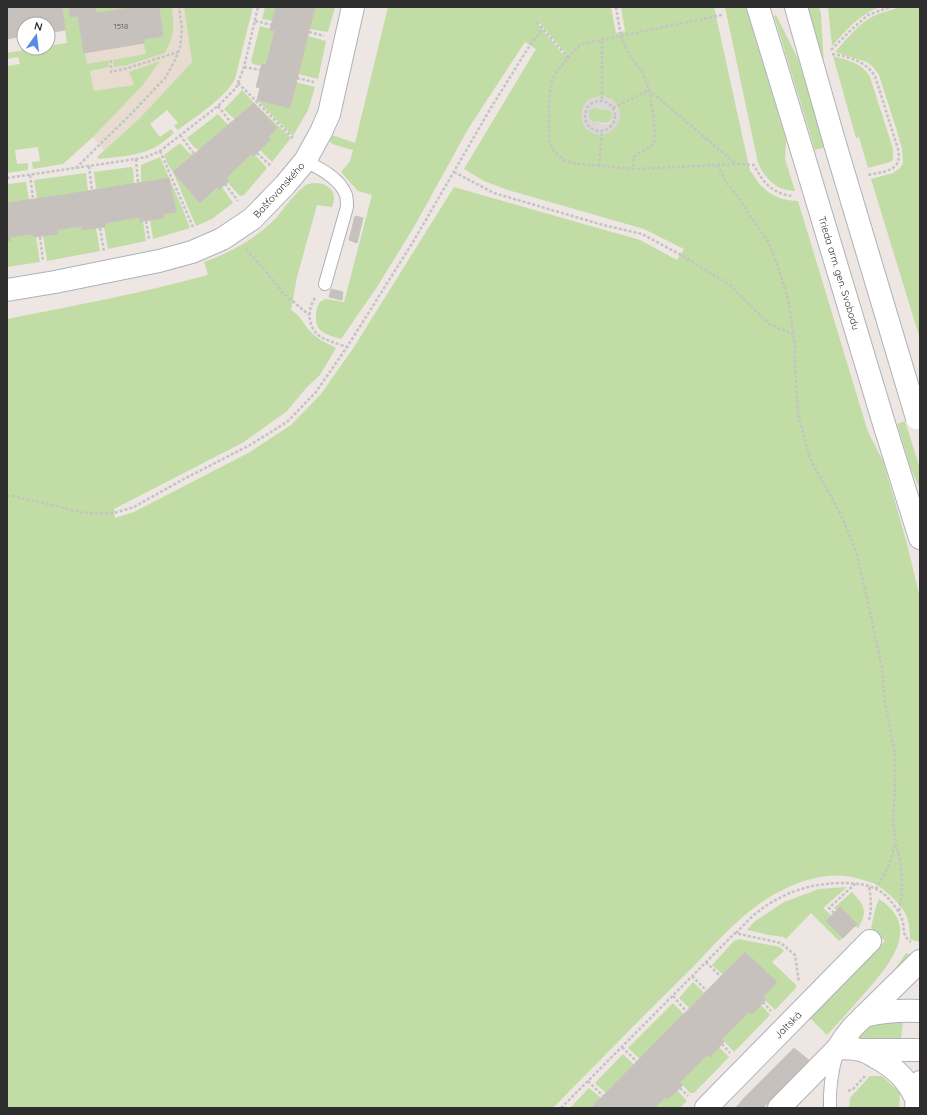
<svg xmlns="http://www.w3.org/2000/svg" width="927" height="1115" viewBox="0 0 927 1115" font-family="Quicksand,sans-serif">
<rect width="100%" height="100%" fill="#ede6e2"/>
<polygon fill="#e8dcd1" points="69,7 184,7 192,62 140,118 104,151 93,137 86,114"/>
<g fill="#c2dca6" fill-rule="evenodd">
<polygon points="62,7 69,7 70,17 78,16 87,64 109,60 109,67 90,71 94,91 134,85 129,72 160,61 142,86 93,137 63,164 33,169 32,162 40,161 38,147 15,150 17,164 28,163 28,170 7,173 7,66 20,64 18,57 7,59 7,53 35,48 48,48 48,46 67,43"/>
<polygon points="95,7 135,7 96,13"/>
<path d="M159,7H172C174,27 175,34 165,53L127,65L114,67L113,60L146,54L143,39L163,36Z"/>
<path d="M184,7H253L235,79C225,98 195,117 178,130L174,126L178,123L167,110L150,124L160,137L171,129L174,133C168,138 161,144 154,148C137,156 117,157 99,159L97,157L140,118L192,62Z"/>
<polygon points="265,7 276,7 273,21 262,19"/>
<polygon points="315,7 335,7 328,32 309,29"/>
<path d="M388,7H611L616,33L625,31L621,7H714L750,171C754,174 755,178 758,182C768,195 782,201 798,201L868,432L883,461L906,540L920,598V942L910,939C910,930 909,920 905,913C899,902 887,892 877,885C872,882 865,881 860,879C827,869 793,882 765,900C737,918 715,944 692,968C645,1014 599,1061 553,1108H7V319C74,306 141,293 208,275L204,262C231,253 258,237 277,217C283,209 299,189 306,185C316,180 334,184 334,198C334,201 333,204 332,207L317,205L297,277L291,310C301,316 302,322 310,331C317,339 326,343 336,348L320,375L307,387L287,411L244,442L114,509L115,518L134,512L250,452L291,425L321,394L354,347L454,187L640,240L677,260L684,249L644,229L508,190L484,181L464,169L536,49L525,42L468,129L414,227L377,287L341,339C334,337 326,335 320,330C314,324 315,309 320,302C321,301 324,300 325,299L344,302L372,195L358,191L341,172L350,161L353,150L332,144L330,141L332,136H335L355,143ZM538,21L566,54L564,56L537,23ZM601,96C609,97 615,102 619,109L605,134C591,135 581,128 582,114C582,109 584,104 588,100C592,98 597,97 601,96Z"/>
<path d="M725,7H746L786,139L785,159L795,191C777,191 765,179 758,163Z"/>
<polygon points="807,7 819,7 821,14 824,67"/>
<path d="M828,7H880C858,15 847,30 832,46Z"/>
<path d="M900,7H920V339L871,179L893,173L900,168L903,163L902,149L897,131L879,75L873,67L867,62L835,52C845,41 855,28 867,20C877,13 889,11 900,7Z"/>
<polygon points="776,15 798,59 825,147 815,150 774,16"/>
<polygon points="260,26 271,29 275,31 266,65 262,64 262,66 253,64 251,61"/>
<polygon points="308,36 326,41 318,79 298,74"/>
<path d="M833,56C849,61 861,62 870,77L893,149V160L890,162L868,168L859,137L856,138Z"/>
<polygon points="296,82 315,87 308,110 293,136 257,100 290,108"/>
<polygon points="242,90 254,103 291,138 272,162 260,150 270,139 268,137 235,119 231,116 224,109 235,98"/>
<path d="M595,107C597,108 599,109 601,109C605,110 607,108 610,111C618,117 608,127 598,121L595,122H592C589,118 588,115 589,110Z"/>
<polygon points="218,114 225,122 229,125 199,150 194,147 187,138"/>
<polygon points="180,143 189,153 193,155 173,172 200,203 217,187 219,190 222,187 233,203 212,219 196,226 173,172 168,165 164,155"/>
<polygon points="251,154 254,156 255,155 267,168 244,195 240,196 227,182 229,180 226,178"/>
<polygon points="160,157 183,210 190,228 153,239 150,220 163,218 163,214 176,212 169,178 141,182 141,165"/>
<polygon points="131,167 133,168 134,184 96,189 94,172"/>
<polygon points="86,173 88,191 37,199 34,180"/>
<polygon points="26,182 29,200 7,203 7,184"/>
<polygon points="140,217 140,221 143,221 146,241 108,249 104,227 105,227 105,223"/>
<polygon points="82,226 83,230 96,228 100,251 47,261 43,236 57,234 57,230"/>
<polygon points="33,234 34,237 36,237 40,262 7,267 7,242 10,237"/>
<polygon points="905,421 920,469 920,489 911,469 897,424"/>
<polygon points="845,887 846,888 823,908 832,916 826,921 843,938 839,941 811,913 786,939 783,937 769,935 747,930 754,922 784,902 819,889"/>
<path d="M852,892C865,906 868,911 858,928L854,926L834,908Z"/>
<path d="M879,899C924,928 887,968 862,996C851,1009 839,1022 827,1035L810,1018L885,941L871,928L875,910Z"/>
<polygon points="739,939 780,947 784,951 772,962 797,986 795,989 775,1010 765,1000 763,997 777,982 745,952 723,975 712,965 734,941"/>
<polygon points="906,953 913,956 880,986 893,972"/>
<polygon points="693,982 704,993 689,1008 679,998"/>
<polygon points="673,1003 684,1014 640,1059 628,1048"/>
<polygon points="761,1005 770,1015 734,1052 722,1039 749,1012 752,1014"/>
<polygon points="903,1021 901,1040 853,1041 867,1024"/>
<polygon points="719,1047 729,1057 694,1093 690,1093 680,1082 708,1054 711,1056"/>
<polygon points="623,1054 634,1065 606,1093 595,1083"/>
<polygon points="870,1076 882,1076 900,1093 899,1108 849,1108 850,1098"/>
<polygon points="589,1088 601,1098 591,1108 570,1108"/>
<polygon points="677,1090 687,1101 680,1108 654,1108 666,1097 669,1099"/>
</g>
<path fill="#dad7d4" fill-rule="evenodd" d="M601,96L612,99L616,103L619,109L620,116L619,122L615,128L610,132L605,134L599,135L593,133L588,130L584,126L582,120L581,115L582,109L585,104L589,99ZM595,107L602,110L605,109L609,110L611,111L613,117L612,120L609,123L604,124L601,123L599,121L595,122L592,121L589,117V110Z"/>
<g fill="#c6c1bd" stroke="#c9c2bc">
<polygon points="7,7 62,7 65,30 48,33 48,24 24,24 24,36 7,39"/>
<polygon points="69,7 78,7 79,9 95,7 96,13 70,17"/>
<polygon points="135,7 159,7 163,36 143,39 144,43 84,53 78,16"/>
<polygon points="276,7 315,7 290,108 257,100 260,88 256,87 262,64 266,65 275,31 270,30"/>
<polygon points="254,103 277,128 268,137 271,139 254,156 251,154 226,178 229,181 222,187 219,190 217,187 200,203 173,172"/>
<polygon points="169,178 176,212 163,214 164,218 143,221 140,222 140,217 105,223 105,227 104,227 82,230 82,226 68,228 62,195"/>
<polygon points="62,195 68,228 57,230 58,234 34,237 33,234 10,237 11,241 7,242 7,203"/>
<polygon points="355,216 363,218 357,243 349,240"/>
<polygon points="331,289 343,292 342,300 329,297"/>
<polygon points="840,907 857,924 843,938 826,921"/>
<polygon points="745,952 777,982 763,997 766,1000 752,1014 749,1012 722,1039 724,1042 710,1057 708,1054 694,1068 662,1036"/>
<polygon points="662,1036 694,1068 680,1082 683,1085 680,1088 668,1099 666,1097 654,1108 591,1108"/>
<polygon points="794,1048 810,1061 802,1069 787,1055"/>
<polygon points="787,1055 802,1069 795,1076 780,1062"/>
<polygon points="780,1062 795,1076 788,1083 773,1069"/>
<polygon points="773,1069 788,1083 781,1090 766,1076"/>
<polygon points="766,1076 781,1090 774,1097 759,1083"/>
<polygon points="759,1083 774,1097 767,1104 752,1090"/>
<polygon points="752,1090 767,1104 763,1108 758,1108 745,1097"/>
<polygon points="745,1097 758,1108 743,1108 739,1104"/>
<polygon points="739,1104 743,1108 735,1108"/>
</g>
<g fill="none" stroke-linecap="round" stroke-linejoin="round">
<defs>
<g id="lane">
<path d="M305,161C319,168 340,178 346,195C347,199 347,203 347,207L325,284"/>
<path d="M830,1108C829,1089 832,1071 837,1053"/>
</g>
<g id="street">
<polyline points="7,290 55,282 159,261 192,252 222,239 252,219 285,185 305,161 321,132 329,114 353,7"/>
<path d="M864,1016C883,1011 901,1010 920,1011"/>
<path d="M838,1048C845,1048 853,1048 860,1050C866,1051 872,1055 877,1058C896,1068 909,1081 917,1101"/>
<polyline points="864,1050 920,1050"/>
<polyline points="706,1108 870,941"/>
<polyline points="779,1108 838,1048 845,1037 853,1027 920,961"/>
</g>
<g id="secondary">
<polyline points="758,7 803,154"/>
<polyline points="796,7 835,144"/>
<polyline points="885,427 920,538"/>
<polyline points="916,1108 920,1082"/>
</g>
</defs>
<use href="#lane" stroke="#aeb2b8" stroke-width="14"/>
<use href="#street" stroke="#aeb2b8" stroke-width="24"/>
<use href="#secondary" stroke="#aeb2b8" stroke-width="24"/>
<g stroke="#c4c4c4" stroke-width="2.5" stroke-dasharray="3 2" stroke-linecap="butt">
<polyline points="616,7 621,37 629,54 643,73 649,90 736,164"/>
<path d="M722,15L586,43L580,45L568,58L555,74L552,81L551,86L549,98V141L553,149L559,156L565,161L579,164L635,169L737,164L754,165C763,183 773,194 793,196"/>
<polyline points="255,21 272,25"/>
<polyline points="537,22 568,58"/>
<polyline points="309,32 324,36"/>
<polyline points="602,41 602,101"/>
<polyline points="831,50 852,29 868,15 890,7"/>
<path d="M832,54C850,57 865,61 875,76L898,149C903,172 884,171 868,175"/>
<polyline points="111,60 111,72 128,68 178,52"/>
<polyline points="244,67 261,70"/>
<polyline points="297,78 314,82"/>
<polyline points="238,83 293,138"/>
<circle cx="600" cy="116" r="15"/>
<polyline points="218,106 231,123"/>
<path d="M613,108L649,90C651,100 658,136 653,144C647,153 627,151 635,169"/>
<polyline points="180,135 194,154"/>
<polyline points="160,151 193,227"/>
<polyline points="257,153 271,166"/>
<polyline points="136,159 138,183"/>
<polyline points="717,165 726,182 739,198 748,213 769,243 778,267 788,298 795,345 795,367 798,414 808,452 812,462 843,519 856,552 866,593 882,669 885,703 895,754 895,786 893,822 896,844 900,860 902,880 901,899 899,912"/>
<polyline points="89,166 92,190"/>
<polyline points="599,166 602,131"/>
<polyline points="76,168 132,113 166,77 175,60 180,48 182,29 179,7"/>
<polyline points="454,172 494,193 603,225 642,234 681,255 730,285 769,324 793,334"/>
<polyline points="30,175 33,199"/>
<polyline points="7,178 136,159 146,157 160,151 218,106 236,88 244,67 258,7"/>
<polyline points="225,184 238,201"/>
<polyline points="146,221 149,240"/>
<polyline points="100,228 104,251"/>
<polyline points="40,237 43,261"/>
<polyline points="246,249 268,274 283,293 309,315"/>
<path d="M315,298C308,308 307,324 317,334C323,340 339,344 347,347"/>
<polyline points="7,495 30,500 84,513 114,513 134,507 182,480 250,445 287,422 316,392 347,347 413,242 492,106 530,45 543,29"/>
<polyline points="876,889 888,867 895,845"/>
<polyline points="834,913 829,908 856,883"/>
<path d="M869,920C872,909 871,898 869,886"/>
<path d="M736,933C742,927 748,920 755,914C781,893 810,883 843,883C858,883 874,885 885,895C893,903 901,913 903,923C904,927 903,932 905,935C906,938 909,940 911,942"/>
<polyline points="706,962 721,977"/>
<polyline points="692,976 707,991"/>
<polyline points="673,996 686,1011"/>
<polyline points="763,1002 771,1011"/>
<polyline points="722,1044 730,1053"/>
<polyline points="622,1047 637,1062"/>
<polyline points="588,1081 603,1096"/>
<polyline points="680,1088 688,1096"/>
<polyline points="848,1091 853,1089 865,1076"/>
<polyline points="561,1108 735,933 781,943 795,955 799,982"/>
</g>
<use href="#lane" stroke="#fff" stroke-width="12"/>
<use href="#street" stroke="#fff" stroke-width="22"/>
<use href="#secondary" stroke="#fff" stroke-width="22"/>
<defs>
<g id="secondary-bridge">
<polyline points="835,144 917,418"/>
<polyline points="803,154 885,427"/>
</g>
</defs>
<use href="#secondary-bridge" stroke="#aeb2b8" stroke-width="24" stroke-linecap="butt"/>
<use href="#secondary-bridge" stroke="#fff" stroke-width="22"/>
</g>
<g text-anchor="middle" dominant-baseline="central" stroke-width="3" stroke-linejoin="round" paint-order="stroke">
<g font-size="8" fill="#545352">
<text x="121" y="26">1518</text>
</g>
<g font-size="10" fill="#2e2e2e" stroke="#fff">
<text transform="translate(279 190) rotate(-48)">Bašťovanského</text>
<text transform="translate(839 273) rotate(73)">Trieda arm. gen. Svobodu</text>
<text transform="translate(788 1025) rotate(-45)">Jaltská</text>
</g>
</g>
<rect width="927" height="1115" fill="none" stroke="#2e2e2e" stroke-width="16"/>
<g transform="translate(36 36) rotate(14)"><circle r="19" fill="#ffffff" stroke="#ababab"/>
<path d="M0-3L7 15L0 10L-7 15Z" fill="#588ce4"/>
<text y="-6" font-size="11" font-weight="bold" text-anchor="middle" fill="#2e2e2e">N</text>
</g>
</svg>
